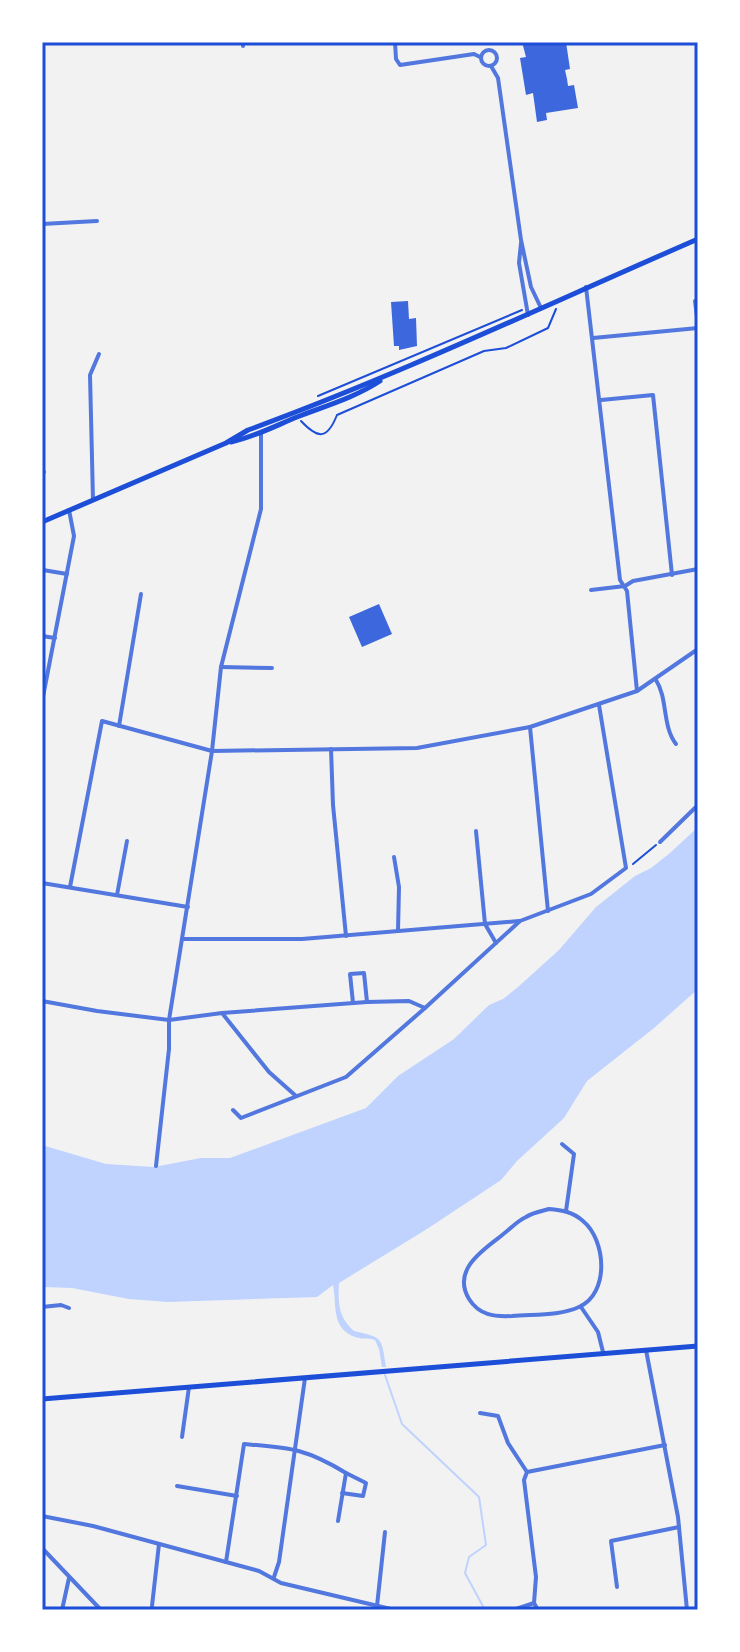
<svg xmlns="http://www.w3.org/2000/svg" width="740" height="1652" viewBox="0 0 740 1652" font-family="'Archivo Narrow',sans-serif">
<rect width="100%" height="100%" fill="#f2f2f2"/>
<path fill="#bfd3fe" d="M698,827V989L654,1028L587,1081L564,1118L517,1161L501,1180L427,1229L339,1283C338,1303 338,1317 354,1331C383,1338 381,1336 386,1367H382L379,1349L375,1340C367,1337 363,1340 355,1337C331,1328 337,1306 333,1285L317,1297L168,1302L129,1299L72,1288L42,1287V1145L106,1164L154,1167L201,1158H230L366,1108L398,1076L454,1039L489,1005L503,999L518,987L559,950L596,907L635,876L651,868L670,853Z"/>
<g fill="none" stroke-linecap="round" stroke-linejoin="round">
<polyline stroke="#bfd3fe" stroke-width="2" points="385,1375 402,1424 479,1497 486,1545 469,1557 465,1573 485,1610"/>
</g>
<g fill="#3d67dc">
<polygon points="522,42 566,42 570,69 565,70 567,79 568,86 574,85 578,108 546,113 547,120 537,122 533,93 526,95 520,58 526,57"/>
<polygon points="408,301 409,319 416,318 417,346 399,350 399,346 394,346 391,302"/>
<polygon points="379,604 392,634 362,647 349,617"/>
</g>
<g fill="none" stroke-linecap="round" stroke-linejoin="round">
<g stroke="#1d4ed8" stroke-width="2">
<polyline points="318,396 522,310"/>
<path d="M301,421C318,439 327,440 337,415L484,351L506,348L548,328L556,309"/>
<polyline points="633,864 656,845"/>
</g>
<g stroke="#5277de" stroke-width="4">
<polyline points="243,42 243,46"/>
<polyline points="395,42 396,59 400,65 474,54 480,57"/>
<circle cx="489" cy="58" r="8"/>
<polyline points="491,66 498,78 521,240 531,287 541,308"/>
<polyline points="42,224 97,221"/>
<polyline points="521,243 519,263 528,315"/>
<polyline points="586,287 620,580 627,591 637,691"/>
<polyline points="695,301 698,325"/>
<polyline points="593,338 698,328"/>
<polyline points="601,400 653,395 672,575"/>
<polyline points="42,473 44,472"/>
<polyline points="93,500 90,375 99,354"/>
<polyline points="42,574 43,570 67,574"/>
<polyline points="591,590 625,586 633,581 698,569"/>
<polyline points="42,636 55,638"/>
<polyline points="221,667 272,668"/>
<path d="M656,680C668,699 662,726 676,744"/>
<polyline points="42,702 74,536 69,510"/>
<polyline points="119,726 141,594"/>
<polyline points="331,749 333,805 346,936"/>
<polyline points="476,831 485,924 496,943"/>
<polyline points="660,842 698,805"/>
<polyline points="394,857 399,887 398,931"/>
<polyline points="42,883 188,907"/>
<polyline points="70,887 102,721 212,751 417,748 530,727"/>
<polyline points="117,895 127,841"/>
<polyline points="548,911 530,727 637,691 698,649"/>
<polyline points="182,939 302,939 519,921"/>
<polyline points="42,1001 97,1011 169,1020 222,1013 367,1002 409,1001 425,1008"/>
<polyline points="353,1003 350,974 364,973 367,1002"/>
<polyline points="222,1013 269,1072 296,1096"/>
<polyline points="233,1110 241,1118 346,1077 425,1008 520,921 591,894 626,868 599,705"/>
<polyline points="562,1144 574,1154 566,1211"/>
<polyline points="156,1166 169,1049 169,1020 212,751 221,667 261,509 261,433"/>
<path d="M549,1209C562,1210 573,1212 583,1221C606,1240 610,1293 579,1307C560,1316 533,1314 512,1316C494,1317 479,1315 469,1299C452,1271 481,1251 501,1236C509,1230 517,1221 526,1217C532,1213 542,1211 549,1209Z"/>
<polyline points="42,1307 61,1305 69,1308"/>
<polyline points="581,1307 598,1332 603,1352"/>
<polyline points="646,1350 678,1517 687,1610"/>
<polyline points="480,1413 498,1416 508,1443 527,1472"/>
<polyline points="182,1437 189,1387"/>
<polyline points="177,1486 237,1496"/>
<polyline points="342,1493 363,1496 366,1483 346,1473"/>
<polyline points="42,1516 93,1526 259,1571 281,1583 395,1610"/>
<polyline points="42,1548 101,1610"/>
<path d="M226,1562L244,1444C290,1448 305,1448 346,1473L338,1521"/>
<polyline points="274,1577 279,1562 305,1378"/>
<polyline points="617,1587 611,1541 679,1527"/>
<polyline points="152,1606 159,1544"/>
<polyline points="377,1606 385,1532"/>
<polyline points="62,1610 69,1578"/>
<polyline points="513,1610 534,1603"/>
<polyline points="538,1610 534,1603 536,1577 524,1480 527,1472 665,1445"/>
</g>
<g stroke="#1d4ed8" stroke-width="5">
<path d="M231,442C254,437 275,426 297,417C325,406 354,398 380,381"/>
<path d="M42,522L226,443L248,430C401,374 548,304 698,239"/>
<polyline points="42,1399 698,1346"/>
</g>
</g>
<rect width="740" height="1652" fill="none" stroke="#ffffff" stroke-width="88"/>
<rect x="44" y="44" width="652" height="1564" fill="none" stroke="#1d4ed8" stroke-width="3"/>
</svg>
